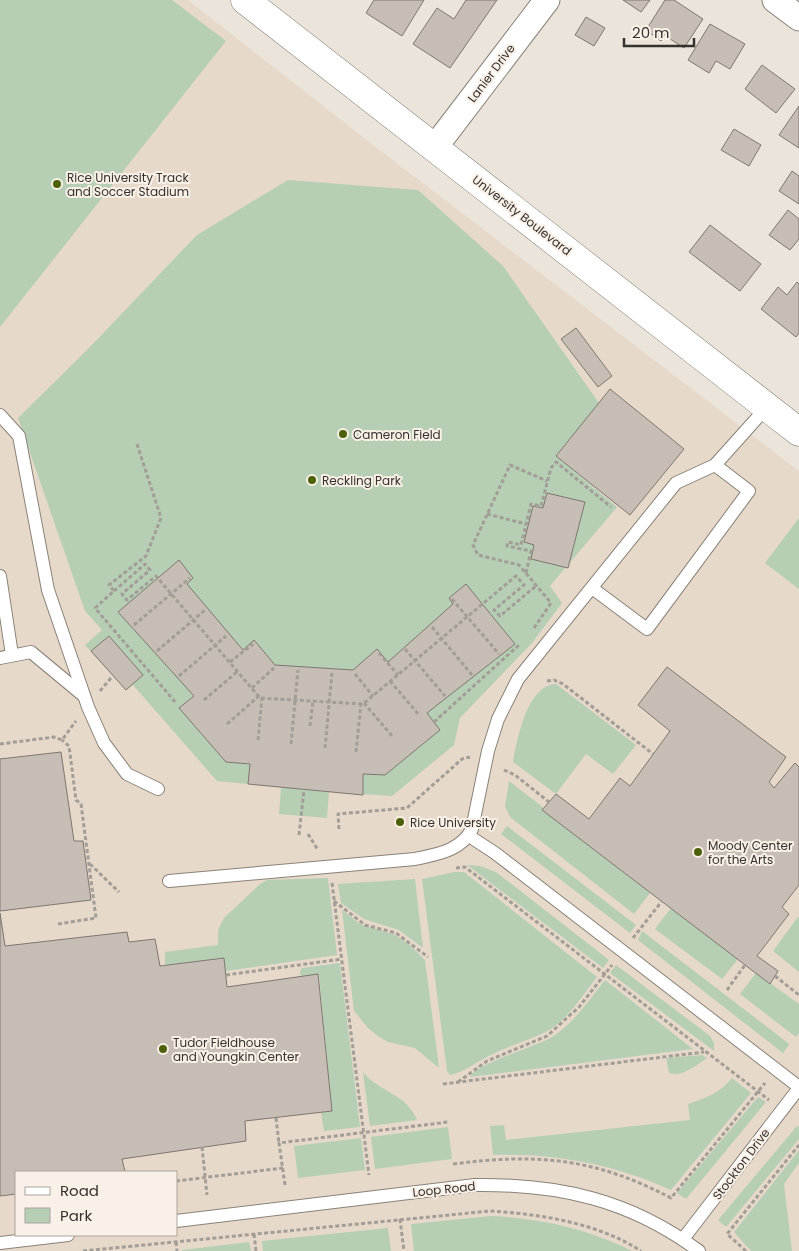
<svg xmlns="http://www.w3.org/2000/svg" width="799" height="1251" viewBox="0 0 799 1251" font-family="Poppins,sans-serif">
<rect width="100%" height="100%" fill="#ebe4da"/>
<path fill="#e6d9c9" fill-rule="evenodd" d="M0,0H188L373,145L799,471V1251H0ZM16,1172H176V1235H16Z"/>
<g fill="#b6cfb4">
<polygon points="0,0 172,0 226,41 0,327"/>
<polygon points="288,180 418,190 503,266 599,403 556,456 617,507 550,586 562,603 532,643 460,718 454,745 392,796 329,792 327,818 279,814 281,787 217,781 133,685 126,690 85,645 102,630 85,611 18,418 89,348 197,235"/>
<polygon points="799,518 799,589 765,563"/>
<path d="M556,684L636,745L613,774L586,754L556,794L513,762C517,740 527,685 556,684Z"/>
<polygon points="509,781 544,808 543,810 650,893 634,914 510,817 505,806"/>
<polygon points="507,826 636,925 630,933 501,834"/>
<polygon points="467,865 480,866 496,872 609,960 603,968"/>
<path d="M454,872H464L597,977C582,996 567,1021 544,1033C527,1041 508,1046 491,1055C477,1061 465,1072 450,1075L447,1071L422,879Z"/>
<polygon points="328,878 337,955 226,971 224,958 165,965 165,952 218,945 218,930 224,918 260,884 267,880"/>
<polygon points="415,879 423,948 399,930 364,919 341,903 338,884"/>
<polygon points="671,908 738,959 722,979 655,929"/>
<polygon points="342,910 360,924 395,935 410,945 425,960 439,1068 415,1048 388,1042 379,1037 368,1028 354,1011"/>
<polygon points="798,917 799,918 799,972 773,951"/>
<polygon points="642,931 788,1043 789,1045 783,1053 638,940"/>
<polygon points="340,963 360,1127 324,1131 321,1112 332,1111 319,975 301,977 300,971 302,968"/>
<polygon points="616,965 710,1036 714,1043 714,1051 610,973"/>
<polygon points="756,973 799,1004 799,1033 796,1037 740,994"/>
<path d="M605,980L693,1049L470,1077C476,1063 536,1047 552,1037C574,1023 589,1000 605,980Z"/>
<path d="M702,1055L707,1058C697,1065 681,1078 669,1073L666,1058Z"/>
<path d="M363,1072C379,1092 407,1094 417,1120L370,1126Z"/>
<path d="M732,1078L751,1093L671,1190C613,1164 556,1153 493,1155L490,1126L504,1125L506,1140L690,1120L688,1104C706,1098 720,1093 732,1078Z"/>
<polygon points="758,1097 766,1102 686,1199 677,1193"/>
<polygon points="797,1126 799,1127 799,1139 726,1227 718,1220"/>
<polygon points="448,1127 452,1159 375,1169 371,1137"/>
<polygon points="361,1138 365,1170 298,1178 294,1146"/>
<polygon points="799,1150 799,1163 784,1184 792,1251 751,1251 734,1232"/>
<path d="M492,1216C542,1219 587,1228 632,1251H414L411,1224Z"/>
<polygon points="388,1228 391,1251 263,1251 262,1241"/>
<polygon points="249,1242 251,1251 182,1251 182,1250"/>
</g>
<g fill="#c6beb5" stroke="#7e776e">
<polygon points="374,0 424,0 402,36 366,13"/>
<polygon points="466,0 497,0 450,68 413,44 437,8 454,19"/>
<polygon points="623,0 650,0 641,12"/>
<polygon points="665,0 674,0 703,19 684,48 664,35 661,41 646,30"/>
<polygon points="586,17 605,28 594,46 575,35"/>
<polygon points="710,24 745,44 730,69 716,61 709,73 688,60"/>
<polygon points="762,65 795,89 776,113 745,89"/>
<polygon points="799,106 799,148 779,135"/>
<polygon points="734,129 761,145 749,166 721,150"/>
<polygon points="792,171 799,176 799,204 779,191"/>
<polygon points="788,210 799,219 799,239 790,250 769,235"/>
<polygon points="710,225 761,264 740,291 689,252"/>
<polygon points="797,282 799,284 799,333 796,337 761,309 778,287 787,295"/>
<polygon points="576,328 612,376 598,387 561,339"/>
<polygon points="610,389 684,449 630,515 556,456"/>
<polygon points="547,493 585,502 568,568 531,559 534,545 524,542 533,506 543,508"/>
<polygon points="179,560 193,578 187,584 243,650 254,640 275,665 353,670 377,649 388,662 453,604 449,598 466,584 515,644 427,713 440,730 385,775 363,774 363,795 248,784 250,764 226,762 179,708 194,696 118,612"/>
<polygon points="109,636 143,675 126,690 91,651"/>
<polygon points="667,667 786,757 769,782 774,788 795,763 799,767 799,885 782,907 789,914 757,956 778,971 770,984 542,810 556,794 589,819 620,778 630,786 670,731 638,705"/>
<polygon points="61,752 74,841 83,841 91,900 0,911 0,759"/>
<polygon points="0,913 5,946 127,932 129,942 155,939 160,966 224,958 227,987 318,974 332,1111 245,1121 246,1141 122,1159 125,1172 16,1172 16,1194 0,1196"/>
</g>
<g fill="none" stroke-linecap="round" stroke-linejoin="round">
<defs>
<g id="service">
<polyline points="0,415 19,436 48,590 88,707 104,743 127,774 158,789"/>
<polyline points="0,576 12,655"/>
<polyline points="592,588 647,629 749,491 715,465"/>
<polyline points="0,658 31,652 84,696"/>
<polyline points="469,836 495,853 799,1087"/>
<path d="M169,881L415,859C437,854 461,851 472,829L488,751L498,719L518,679L676,483L715,465L767,407"/>
<path d="M176,1221L475,1185C560,1184 630,1200 699,1251"/>
<polyline points="683,1239 799,1088"/>
<polyline points="0,1243 68,1235"/>
</g>
<g id="minor">
<polyline points="775,0 799,18"/>
<polyline points="435,147 547,0"/>
</g>
<polyline id="secondary" points="245,0 799,432"/>
</defs>
<use href="#service" stroke="#898279" stroke-width="14"/>
<use href="#minor" stroke="#898279" stroke-width="27"/>
<use href="#secondary" stroke="#898279" stroke-width="29"/>
<g stroke="#a29d96" stroke-width="3" stroke-dasharray="4 2.5" stroke-linecap="butt">
<polyline points="137,444 161,518 146,556 109,585 114,591 95,608 176,703"/>
<polyline points="487,514 526,524"/>
<polyline points="526,573 531,551 507,546 508,542 521,545 531,504 541,506 551,468 556,462 611,507"/>
<polyline points="114,591 145,564 150,570 122,594 127,600 156,576 260,698 363,704 516,576 524,585 494,610 500,616 536,586"/>
<polyline points="452,599 499,654"/>
<polyline points="134,625 190,578"/>
<polyline points="432,627 472,675"/>
<polyline points="534,628 551,603 519,565 478,555 473,545 510,465 547,481"/>
<polyline points="405,649 445,696"/>
<polyline points="157,651 205,610"/>
<polyline points="379,653 398,675"/>
<polyline points="230,662 253,644"/>
<polyline points="355,674 373,696"/>
<polyline points="179,676 226,636"/>
<polyline points="390,681 419,715"/>
<polyline points="547,681 554,680 563,684 653,754"/>
<polyline points="252,688 274,668"/>
<polyline points="100,691 111,678"/>
<polyline points="204,700 238,671"/>
<polyline points="364,703 392,736"/>
<polyline points="434,722 520,644"/>
<polyline points="227,724 259,696"/>
<polyline points="310,726 313,701"/>
<polyline points="258,740 262,698"/>
<polyline points="0,744 54,737 62,740 76,721"/>
<polyline points="291,744 298,670"/>
<polyline points="325,748 332,673"/>
<polyline points="356,752 361,704"/>
<polyline points="504,770 515,775 549,802"/>
<polyline points="339,829 338,814 407,808 462,759 470,757"/>
<polyline points="308,834 318,850"/>
<polyline points="299,835 304,790"/>
<polyline points="90,864 119,892"/>
<polyline points="456,868 465,867 769,1100"/>
<polyline points="332,883 369,1175"/>
<polyline points="334,901 365,925 396,933 428,957"/>
<polyline points="58,924 96,918 81,804 76,800 69,746 62,740"/>
<polyline points="633,938 662,901"/>
<polyline points="226,975 342,959"/>
<polyline points="775,976 799,995"/>
<polyline points="727,990 745,965"/>
<polyline points="458,1082 487,1061 547,1036 579,1007 612,965"/>
<polyline points="443,1084 704,1052"/>
<polyline points="276,1118 279,1143"/>
<polyline points="202,1147 207,1195"/>
<path d="M453,1164C537,1153 595,1158 671,1198L765,1083"/>
<polyline points="176,1181 283,1168"/>
<polyline points="285,1185 279,1143 448,1122"/>
<polyline points="400,1219 404,1251"/>
<polyline points="254,1234 256,1251"/>
<polyline points="176,1242 177,1251"/>
<path d="M83,1251L490,1211C540,1214 598,1223 641,1251"/>
<polyline points="746,1251 727,1234 799,1145"/>
</g>
<use href="#service" stroke="#fff" stroke-width="12"/>
<use href="#minor" stroke="#fff" stroke-width="25"/>
<use href="#secondary" stroke="#fff" stroke-width="28"/>
</g>
<g fill="#4b6008" stroke="#f9f1e7" stroke-width="2">
<circle cx="57" cy="184" r="5"/>
<circle cx="343" cy="434" r="5"/>
<circle cx="312" cy="480" r="5"/>
<circle cx="400" cy="822" r="5"/>
<circle cx="698" cy="852" r="5"/>
<circle cx="163" cy="1049" r="5"/>
</g>
<g text-anchor="middle" dominant-baseline="central" stroke-width="4" stroke-linejoin="round" paint-order="stroke">
<g font-size="12" fill="#34312e" stroke="#f9f1e7">
<text transform="translate(491 73) rotate(-53)">Lanier Drive</text>
<text transform="translate(522 215) rotate(38)">University Boulevard</text>
<text transform="translate(741 1164) rotate(-53)">Stockton Drive</text>
<text transform="translate(444 1189) rotate(-6)">Loop Road</text>
</g>
<g font-size="12" fill="#34312e" stroke="#f9f1e7" text-anchor="start">
<text x="67" y="177">Rice University Track<tspan x="67" dy="14">and Soccer Stadium</tspan></text>
<text x="353" y="434">Cameron Field</text>
<text x="322" y="480">Reckling Park</text>
<text x="410" y="822">Rice University</text>
<text x="708" y="845">Moody Center<tspan x="708" dy="14">for the Arts</tspan></text>
<text x="173" y="1042">Tudor Fieldhouse<tspan x="173" dy="14">and Youngkin Center</tspan></text>
</g>
</g>
<rect x="15" y="1171" width="162" height="65" fill="#f9f1e7" stroke="#aaa49d"/>
<rect x="25" y="1187" width="25" height="8" fill="#ffffff" stroke="#aaa49d"/>
<text x="60" y="1196" font-size="15" fill="#34312e">Road</text>
<rect x="25" y="1208" width="25" height="15" fill="#b6cfb4" stroke="#aaa49d"/>
<text x="60" y="1221" font-size="15" fill="#34312e">Park</text>
<path d="M624 38v8h70v-8" fill="none" stroke="#34312e" stroke-width="2.5"/>
<text x="632" y="38" font-size="15" fill="#34312e" stroke="#f9f1e7" stroke-width="4" paint-order="stroke">20 m</text>
</svg>
